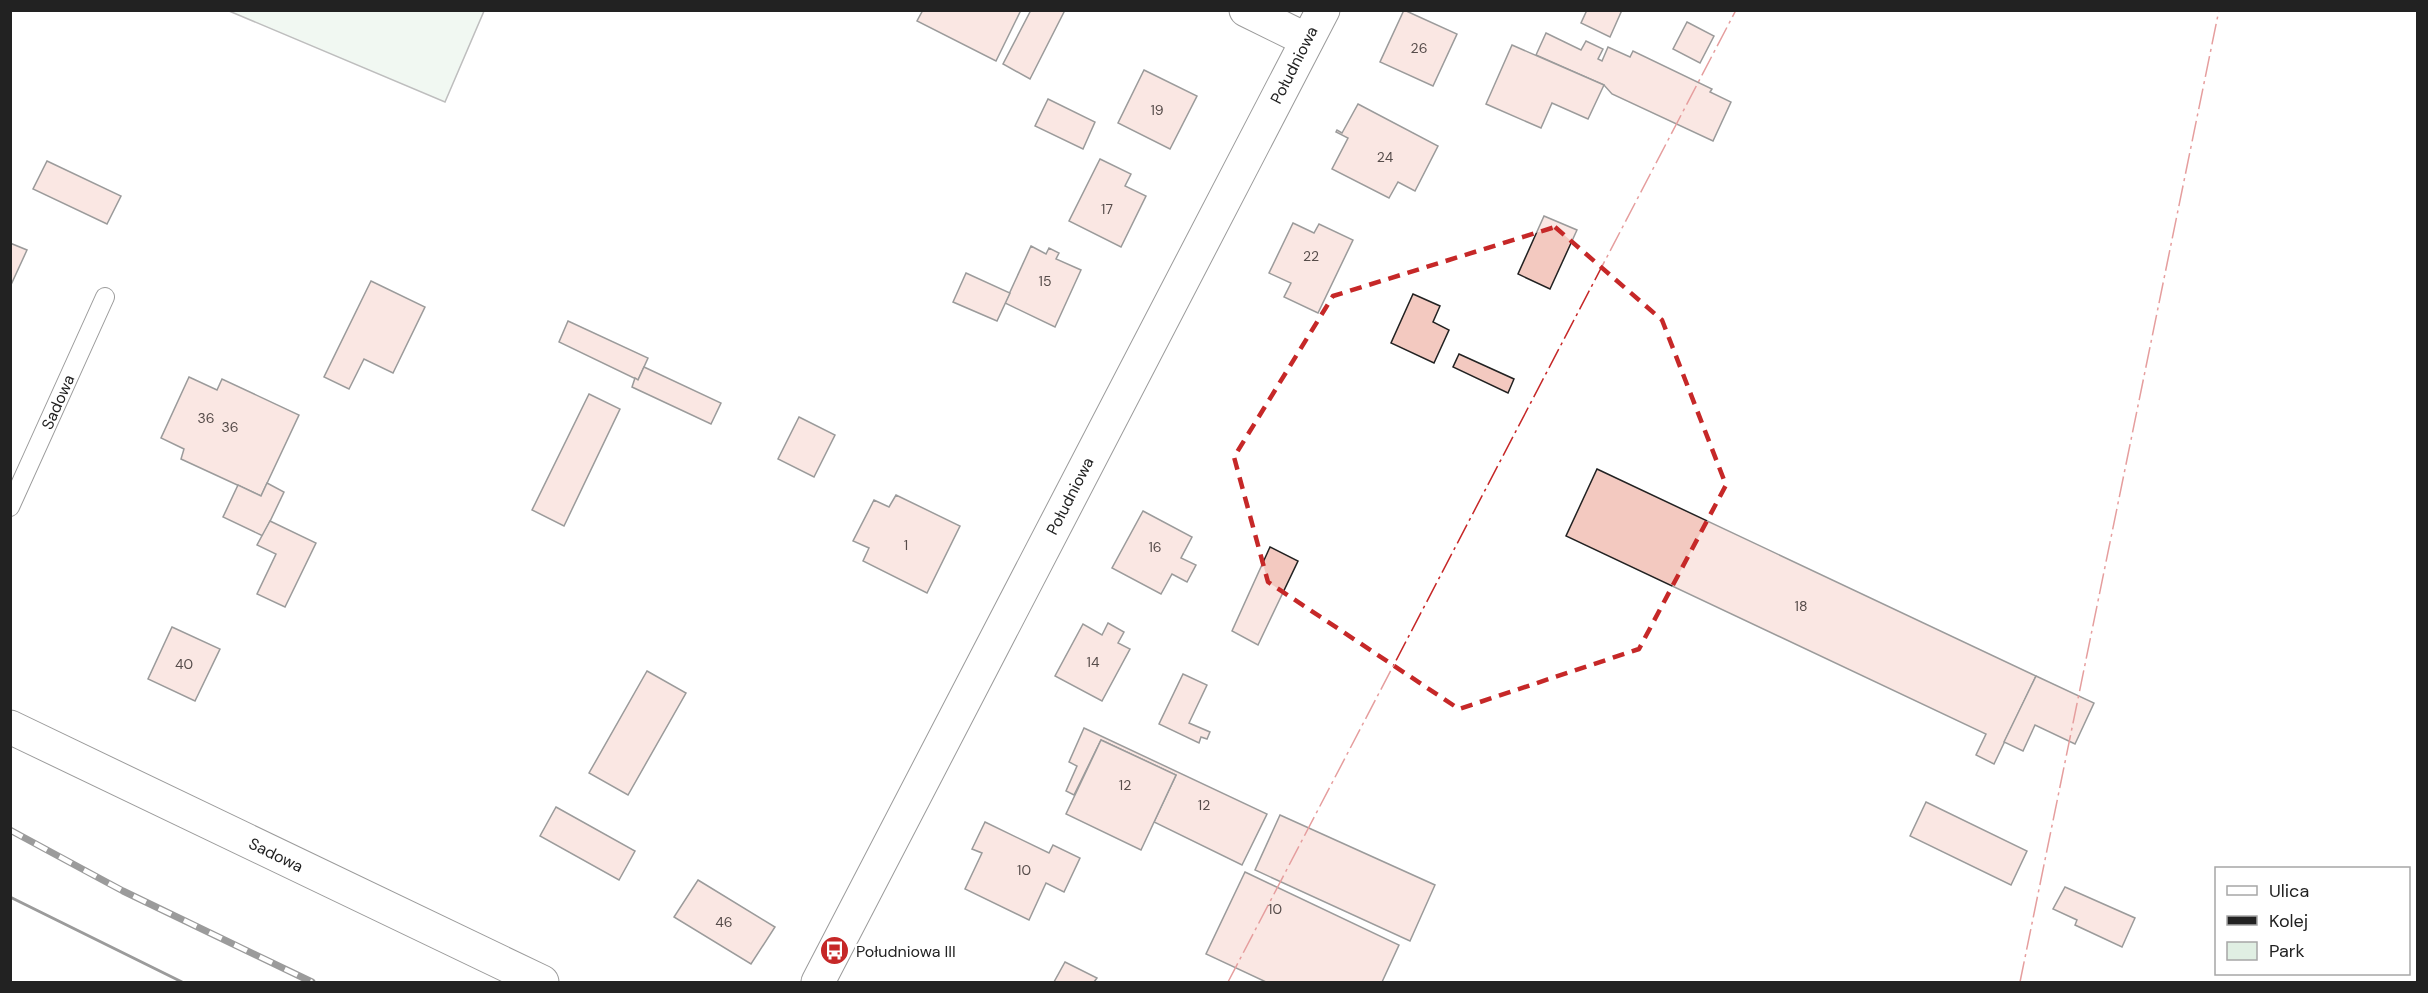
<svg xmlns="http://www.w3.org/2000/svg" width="2428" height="993" viewBox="0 0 2428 993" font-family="'DM Sans',sans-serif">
<rect width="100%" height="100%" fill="#fff"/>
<polygon fill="#e0efe3" stroke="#6f6f6f" stroke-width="1.5" points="229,11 484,10 484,11 445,102"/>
<g fill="#f3c9c0" stroke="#222" stroke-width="1.5">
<polygon points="923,10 1021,10 996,61 917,21"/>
<polygon points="1031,10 1065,10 1030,79 1003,64"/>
<polygon points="1404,10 1457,34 1433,86 1380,62"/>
<polygon points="1587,10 1622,10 1610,37 1581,23"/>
<polygon points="1687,22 1714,36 1700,63 1673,49"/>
<polygon points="1546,33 1581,50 1586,41 1603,49 1598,59 1602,61 1608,47 1630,57 1633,51 1712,89 1710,92 1731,102 1713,141 1612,94 1604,85 1536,55"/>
<polygon points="1512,45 1604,85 1588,119 1552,103 1541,128 1486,104"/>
<polygon points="1144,70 1197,96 1170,149 1118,123"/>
<polygon points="1048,99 1095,122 1083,149 1035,126"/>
<polygon points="1358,104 1438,146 1415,191 1398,182 1389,198 1332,169 1348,138 1336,132 1337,130 1342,133"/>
<polygon points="1100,159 1131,174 1125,186 1146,196 1121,247 1069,221"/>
<polygon points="47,161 121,196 107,224 33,189"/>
<polygon points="1544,216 1577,230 1550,289 1518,274"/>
<polygon points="1293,223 1314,233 1319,224 1353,240 1318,313 1284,297 1291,283 1269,273"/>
<polygon points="10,243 27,250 10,287"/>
<polygon points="1031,246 1046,254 1049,248 1059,253 1056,259 1081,270 1055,327 1005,303"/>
<polygon points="966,273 1010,293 997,321 953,302"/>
<polygon points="371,281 425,307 393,373 364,359 349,389 324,377"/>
<polygon points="1413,294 1440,306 1433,322 1449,330 1434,363 1391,343"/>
<polygon points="568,321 648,358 638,380 559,342"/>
<polygon points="1459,354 1514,379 1508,393 1453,367"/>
<polygon points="644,367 721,403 711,424 632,387 635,378 638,380"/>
<polygon points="189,377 217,390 222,379 299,415 261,496 181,459 184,449 161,438"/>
<polygon points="589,394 620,409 564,526 532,510"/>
<polygon points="799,417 835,435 814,477 778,459"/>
<polygon points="1597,469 2036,676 1994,764 1976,755 1986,734 1566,536"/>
<polygon points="267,483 284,492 263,536 223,517 238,485 261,496"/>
<polygon points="896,495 960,526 927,593 863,561 869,548 853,541 874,500 889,507"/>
<polygon points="1143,511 1192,537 1181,558 1196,565 1187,582 1172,574 1161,594 1112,568"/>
<polygon points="270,521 316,543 285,607 257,594 276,554 257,545"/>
<polygon points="1270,547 1298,561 1258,645 1232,631"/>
<polygon points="1108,623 1124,632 1118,643 1130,649 1102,701 1055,676 1083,624 1102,635"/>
<polygon points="172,627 220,649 195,701 148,679"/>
<polygon points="647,671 686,693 628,795 589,773"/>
<polygon points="1183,674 1207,685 1189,723 1210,732 1207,739 1201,737 1199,743 1159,724"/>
<polygon points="2036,676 2094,703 2075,744 2035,725 2023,751 2004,742"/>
<polygon points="1084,728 1267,814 1242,865 1154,822 1176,775 1101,740 1074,795 1066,791 1077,766 1069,762"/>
<polygon points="1101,740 1176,775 1141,850 1066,814"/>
<polygon points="1926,802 2027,851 2011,885 1910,836"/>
<polygon points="556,807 635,851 619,880 540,836"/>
<polygon points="1280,815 1435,885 1410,941 1255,870"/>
<polygon points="985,822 1049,853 1053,845 1080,858 1064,892 1046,883 1029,920 965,889 982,853 972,849"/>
<polygon points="1245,872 1399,945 1382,982 1266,982 1206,954"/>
<polygon points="698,880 775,927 751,964 674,917"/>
<polygon points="2065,887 2135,918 2122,947 2075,925 2077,920 2053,909"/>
<polygon points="1065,962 1097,978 1094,982 1054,982"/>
</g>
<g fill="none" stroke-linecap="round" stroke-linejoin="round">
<defs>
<polyline id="lane" points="10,507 105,297"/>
<g id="street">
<polyline points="1246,10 1307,40"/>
<polyline points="10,727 542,982"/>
<polyline points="818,982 1323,10"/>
</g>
</defs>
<use href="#lane" stroke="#222" stroke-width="20"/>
<use href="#street" stroke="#222" stroke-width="35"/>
<use href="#lane" stroke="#fff" stroke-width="18"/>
<use href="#street" stroke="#fff" stroke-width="33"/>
<defs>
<polyline id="rail" points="10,830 123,891 312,982"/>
</defs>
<use href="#rail" stroke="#222" stroke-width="7"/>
<use href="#rail" stroke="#fff" stroke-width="4.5" stroke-dasharray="14" stroke-linecap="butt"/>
<polyline stroke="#222" stroke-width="3" points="10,897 182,982"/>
<g stroke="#c62828" stroke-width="1.5" stroke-dasharray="21 4.5 3 4.5" stroke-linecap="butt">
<polyline points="1228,982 1736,10"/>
<polyline points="2020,982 2219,10"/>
</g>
</g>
<path d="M0 0H2428V993H0ZM1555,227L1662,320L1726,485L1639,649L1459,709L1268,582L1234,457L1333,296Z" fill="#fff" fill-opacity=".55" fill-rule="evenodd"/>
<path fill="none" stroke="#c62828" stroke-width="4.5" stroke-dasharray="12 8" stroke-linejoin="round" d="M1555,227L1662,320L1726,485L1639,649L1459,709L1268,582L1234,457L1333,296Z"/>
<defs>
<symbol id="bus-disc" viewBox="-11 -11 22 22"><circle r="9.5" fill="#c62828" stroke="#fff"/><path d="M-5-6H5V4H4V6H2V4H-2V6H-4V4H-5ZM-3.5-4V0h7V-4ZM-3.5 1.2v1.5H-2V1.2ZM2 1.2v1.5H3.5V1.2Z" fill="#fff"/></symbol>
</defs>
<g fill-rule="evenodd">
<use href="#bus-disc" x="818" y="934" width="33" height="33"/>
</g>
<g text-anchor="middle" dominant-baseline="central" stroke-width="4.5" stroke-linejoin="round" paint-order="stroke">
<g font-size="14" fill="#564c4a">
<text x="1419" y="48">26</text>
<text x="1157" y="110">19</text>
<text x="1385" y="157">24</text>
<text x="1107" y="209">17</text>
<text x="1311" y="256">22</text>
<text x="1045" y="281">15</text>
<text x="206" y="418">36</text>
<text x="230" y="427">36</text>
<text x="906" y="545">1</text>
<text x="1155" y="547">16</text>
<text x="1801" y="606">18</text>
<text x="1093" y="662">14</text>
<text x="184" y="664">40</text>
<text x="1125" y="785">12</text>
<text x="1204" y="805">12</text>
<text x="1024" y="870">10</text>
<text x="1275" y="909">10</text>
<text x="724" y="922">46</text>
</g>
<g font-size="16" fill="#222" stroke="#fff">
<text transform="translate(1294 65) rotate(-63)">Południowa</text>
<text transform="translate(58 402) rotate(-66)">Sadowa</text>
<text transform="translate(1070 496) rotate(-63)">Południowa</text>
<text transform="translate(276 855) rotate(26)">Sadowa</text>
</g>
<g font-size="16" fill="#222" stroke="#fff" text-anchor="start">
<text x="856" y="951">Południowa III</text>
</g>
</g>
<rect width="2428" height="993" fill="none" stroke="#222222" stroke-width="24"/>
<rect x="2215" y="867" width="195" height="108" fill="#ffffff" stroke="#a7a7a7" stroke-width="1.5"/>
<rect x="2227" y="886" width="30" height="9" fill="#ffffff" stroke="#a7a7a7" stroke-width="1.5"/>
<text x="2269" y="897" font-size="18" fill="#222222">Ulica</text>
<rect x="2227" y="916" width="30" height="9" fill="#222222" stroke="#a7a7a7" stroke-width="1.5"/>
<text x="2269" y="927" font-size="18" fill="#222222">Kolej</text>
<rect x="2227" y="942" width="30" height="18" fill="#e0efe3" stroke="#a7a7a7" stroke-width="1.5"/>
<text x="2269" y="957" font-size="18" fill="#222222">Park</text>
</svg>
